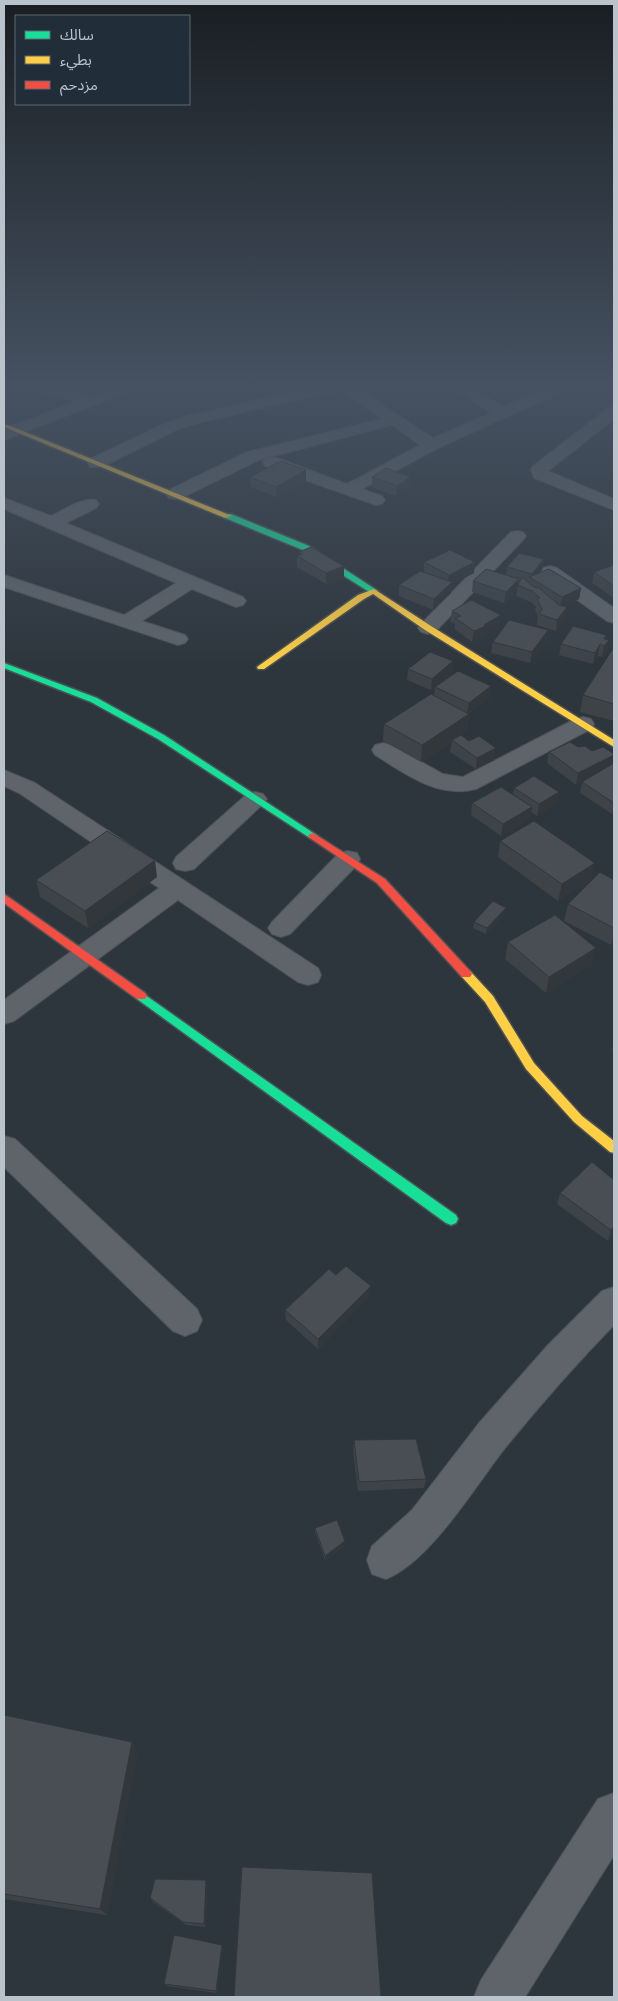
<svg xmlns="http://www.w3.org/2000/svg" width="618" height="2001" viewBox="0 0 618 2001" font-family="Montserrat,'Noto Sans Arabic',sans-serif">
<rect width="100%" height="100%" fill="#2e363d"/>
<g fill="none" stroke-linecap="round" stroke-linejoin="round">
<defs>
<g id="street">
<polygon points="30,386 54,386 90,397 117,386 138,386 136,389 4,440 4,429 75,402 32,389"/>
<polygon points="316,386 354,386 433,438 491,413 451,386 469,386 503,407 550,386 570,386 568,389 438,448 362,489 382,496 385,500 382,504 376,505 265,466 263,462 265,458 277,458 347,484 420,445 392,425 259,460 181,498 175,499 169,498 166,494 169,490 247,452 382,419 340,390 198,423 176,430 102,467 90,467 88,463 90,459 164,424 187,416"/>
<polygon points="614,406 614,419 548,471 614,499 614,510 534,478 531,470 533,466 608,408"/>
<path d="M4,498L51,516C64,510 82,497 96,500L99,504L96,508L66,523L243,597L246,601L243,605L236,607L192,589L142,621L185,635L188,639L185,643L178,645L4,587V575L124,615L176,583L4,509Z"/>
<polygon points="517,531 523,532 526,536 523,540 435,632 428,634 421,632 418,628 421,624 511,532"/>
<polygon points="550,566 557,568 614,608 614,623 607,621 543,576 541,572 543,568"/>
<path d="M583,717L591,719L594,724L591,729L476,789C438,799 406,774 375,755L372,750L375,745L383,743L391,745L443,774L463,777L575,719Z"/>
<polygon points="4,770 35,783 318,968 321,975 318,982 308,985 298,982 178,900 14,1021 4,1024 4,1000 159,888 19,793 4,786"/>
<polygon points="255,792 263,794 267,799 263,804 194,869 185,871 176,869 173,863 176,857 247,794"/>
<polygon points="348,851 357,853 360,859 357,865 290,934 281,937 272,934 268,928 272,922 339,853"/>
<polygon points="4,1136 15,1139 197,1309 202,1320 197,1331 185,1336 173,1331 4,1167"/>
<path d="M614,1287V1325C576,1364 540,1405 505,1448C475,1486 431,1561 386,1579L372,1574L367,1560L372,1546L412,1510L479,1423L548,1345L602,1291Z"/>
<polygon points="614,1793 614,1855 525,1997 474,1997 481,1980 598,1799"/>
</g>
<g id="fast">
<polygon points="225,514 231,514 309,546 378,591 371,593 303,550 225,518"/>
<polygon points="4,663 97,698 164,735 318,836 316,838 310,838 158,739 91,702 4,668"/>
<polygon points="141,992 456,1215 458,1219 456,1223 451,1225 446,1223 137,999 135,996 137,993"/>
</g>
<g id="slow">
<polygon points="4,425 8,425 232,516 225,518 4,427"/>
<polygon points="374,589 431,626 614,740 614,747 425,630 373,594 364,599 264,669 258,669 257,667 358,595"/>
<polygon points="466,970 470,971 493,996 534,1063 582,1116 614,1141 614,1153 610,1152 574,1122 526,1069 485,1002 462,977 460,974"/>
</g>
<g id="jam">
<polygon points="313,833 385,879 470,971 472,974 470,977 462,977 377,883 310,838 308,836 310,834"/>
<polygon points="4,894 145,993 147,996 145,999 137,999 4,903"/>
</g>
</defs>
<use href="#street" stroke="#4d5257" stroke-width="2"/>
<use href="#fast" stroke="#4d5257" stroke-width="3"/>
<use href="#slow" stroke="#4d5257" stroke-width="3"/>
<use href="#jam" stroke="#4d5257" stroke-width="3"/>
<use href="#street" fill="#5e646a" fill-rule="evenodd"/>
<use href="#fast" fill="#16e098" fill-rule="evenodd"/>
<use href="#slow" fill="#ffcf43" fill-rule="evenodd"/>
<use href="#jam" fill="#f24e42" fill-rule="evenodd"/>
</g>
<g fill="#3e4348">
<polygon points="306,470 306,481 276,497 251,487 250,477"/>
<polygon points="372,477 410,488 396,496 372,487"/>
<polygon points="299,552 344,577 326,584 297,567 297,556 299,555"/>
<polygon points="544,559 542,570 540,573 581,588 579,599 564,606 567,607 565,618 556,631 537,625 538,616 535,611 536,607 531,602 516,596 517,590 504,603 472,592 473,581 506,575 507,567"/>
<polygon points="424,562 474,573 452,584 451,593 433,610 399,596 399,585 424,572"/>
<polygon points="614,565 614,598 592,583 594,572"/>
<polygon points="452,611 500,626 485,635 484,637 472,642 454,629 455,624 450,622"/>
<polygon points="548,630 546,641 530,663 491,653 493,642"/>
<polygon points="606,635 605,639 609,640 607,652 602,657 598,656 593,664 559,655 561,644"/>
<polygon points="614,650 614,721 580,712 583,695"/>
<polygon points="453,661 452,673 439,684 491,686 490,698 469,713 467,730 455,739 494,760 476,769 450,752 452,741 421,762 383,741 384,724 434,695 435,687 431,690 407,680 408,669"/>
<polygon points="578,747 613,764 614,763 614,813 612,814 580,793 582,782 584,780 576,785 547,763 549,752"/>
<polygon points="514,788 559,792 556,804 537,816 531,812 530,818 501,836 471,815 472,803 513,794"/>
<polygon points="500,841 591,880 558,901 498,857"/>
<polygon points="614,876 614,942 611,945 564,921 568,904 614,879"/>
<polygon points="157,877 88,928 40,897 36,880"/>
<polygon points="505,914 486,934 473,928 474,922"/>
<polygon points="508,942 592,965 546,993 505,959"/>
<polygon points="614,1042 614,1052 612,1050"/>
<polygon points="614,1180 614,1232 608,1241 557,1204 560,1193"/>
<polygon points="370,1296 318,1349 286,1320 285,1310"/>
<polygon points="354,1440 426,1479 424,1488 358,1491 353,1450"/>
<polygon points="315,1528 345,1541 345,1545 325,1560 315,1532"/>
<polygon points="4,1718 132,1742 137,1752 107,1915 4,1899"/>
<polygon points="207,1884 206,1927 186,1925 153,1902 150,1898"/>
<polygon points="223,1947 217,1993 167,1986 164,1984"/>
</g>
<g fill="#32373b">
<polygon points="306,470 306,481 276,497 276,487"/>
<polygon points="411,477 410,488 396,496 397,486"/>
<polygon points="544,559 542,570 534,580 532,579 532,574"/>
<polygon points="475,562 474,573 452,584 451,593 433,610 434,599 448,586 449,575"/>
<polygon points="344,566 344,577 326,584 326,573"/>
<polygon points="519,579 517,590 504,603 506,592"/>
<polygon points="581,588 579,599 560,608 562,597"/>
<polygon points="567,607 565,618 556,631 557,620"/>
<polygon points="501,615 500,626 485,635 484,637 472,642 474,631"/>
<polygon points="548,630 546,641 530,663 532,652"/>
<polygon points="609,640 607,652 602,657 604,646"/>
<polygon points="600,644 598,656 593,664 595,653"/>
<polygon points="453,661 452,673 431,690 432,679"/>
<polygon points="491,686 490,698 467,714 469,703"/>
<polygon points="469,714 467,730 421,762 422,745"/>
<polygon points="496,748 494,760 476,769 477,758"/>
<polygon points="614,755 613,766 576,785 578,773"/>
<polygon points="559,792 556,804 537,816 539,804"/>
<polygon points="614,803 614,813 612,814"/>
<polygon points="532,807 530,818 501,836 503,824"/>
<polygon points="155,860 157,877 88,928 85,911"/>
<polygon points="595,863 591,880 558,901 562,884"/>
<polygon points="506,908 505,914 486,934 487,928"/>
<polygon points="614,933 614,942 611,945"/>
<polygon points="596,948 592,965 546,993 549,977"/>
<polygon points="614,1226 614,1232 608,1241 611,1230"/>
<polygon points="371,1286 370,1296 318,1349 318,1339"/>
<polygon points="345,1541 345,1545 325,1560 325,1556"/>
<polygon points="132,1742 137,1752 107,1915 100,1909"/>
<polygon points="206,1880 207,1884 206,1927 204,1924"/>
<polygon points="222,1945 223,1947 217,1993 216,1991"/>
</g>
<g fill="#484e54" stroke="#32373b">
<polygon points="281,461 306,470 276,487 250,477"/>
<polygon points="386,468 411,477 397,486 372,477"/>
<polygon points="311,547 344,566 326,573 297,556 302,554 299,552"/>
<polygon points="450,550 475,562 449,575 424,562"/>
<polygon points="519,553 544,559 532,574 507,567"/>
<polygon points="614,565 614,586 594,572"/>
<polygon points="486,569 519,579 506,592 473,581"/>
<polygon points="549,569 581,588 562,597 529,577"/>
<polygon points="420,571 452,582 434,599 399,585"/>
<polygon points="522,577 534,587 539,588 559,605 567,607 557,620 539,614 542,609 537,599 540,598 532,591 518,585"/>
<polygon points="471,600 501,615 484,625 486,626 474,631 455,618 461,616 452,611"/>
<polygon points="509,620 548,630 532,652 493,642"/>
<polygon points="573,626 606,635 604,639 609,640 604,646 600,644 595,653 561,644"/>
<polygon points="612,650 614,650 614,704 583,695"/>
<polygon points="430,652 453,661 432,679 408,669"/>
<polygon points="458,671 491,686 469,703 435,687"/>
<polygon points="431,694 469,714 422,745 384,724"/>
<polygon points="461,735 469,741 479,736 496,748 477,758 452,740"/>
<polygon points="570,742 578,747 585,746 592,751 603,747 614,754 614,755 578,773 549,752"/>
<polygon points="614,763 614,803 582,782"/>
<polygon points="534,776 559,792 539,804 514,788"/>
<polygon points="501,787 532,807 503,824 472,803"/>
<polygon points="534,821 595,863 562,884 500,841"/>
<polygon points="107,831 155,860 85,911 36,880"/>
<polygon points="600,872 614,880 614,928 568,904"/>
<polygon points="493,901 506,908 487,928 474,922"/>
<polygon points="555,915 596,948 549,977 508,942"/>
<polygon points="592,1162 614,1180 614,1226 611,1230 560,1193"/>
<polygon points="346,1266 371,1286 318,1339 285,1310 329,1269 336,1275"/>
<polygon points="416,1439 426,1479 359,1482 354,1440"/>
<polygon points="337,1520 345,1541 325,1556 315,1528"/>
<polygon points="4,1715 132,1742 100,1909 4,1894"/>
<polygon points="242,1867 372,1873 381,1997 234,1997"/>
<polygon points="155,1879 206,1880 204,1924 183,1922 150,1898"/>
<polygon points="174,1935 222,1945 216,1991 164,1984"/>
</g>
<linearGradient id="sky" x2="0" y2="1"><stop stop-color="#191e22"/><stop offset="0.58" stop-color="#465262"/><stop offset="1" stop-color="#465262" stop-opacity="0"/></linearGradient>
<rect width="618" height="666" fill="url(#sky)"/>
<rect width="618" height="2001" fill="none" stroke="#bac3cc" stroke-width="10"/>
<rect x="15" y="15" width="175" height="90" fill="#212d38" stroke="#5e6973"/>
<rect x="25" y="31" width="25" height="8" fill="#16e098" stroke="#5e6973"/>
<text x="60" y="40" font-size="15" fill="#bac3cc">سالك</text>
<rect x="25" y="56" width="25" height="8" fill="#ffcf43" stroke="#5e6973"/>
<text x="60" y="65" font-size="15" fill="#bac3cc">بطيء</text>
<rect x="25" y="81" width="25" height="8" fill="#f24e42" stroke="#5e6973"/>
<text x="60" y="90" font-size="15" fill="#bac3cc">مزدحم</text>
</svg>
